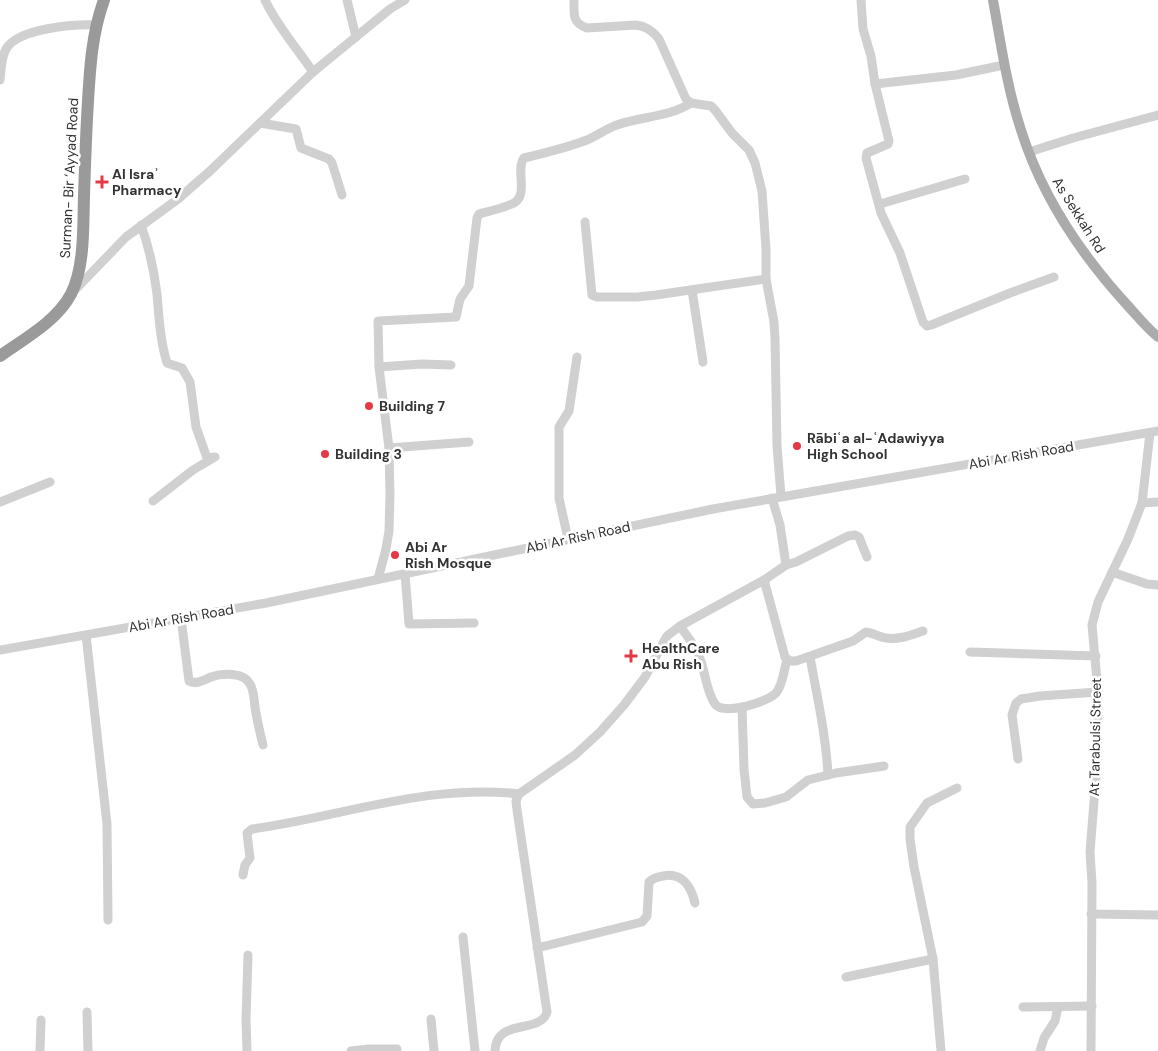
<svg xmlns="http://www.w3.org/2000/svg" width="1158" height="1051" viewBox="0 0 1158 1051" font-family="'DM Sans',sans-serif">
<rect width="100%" height="100%" fill="#fff"/>
<g fill="none" stroke-linecap="round" stroke-linejoin="round">
<g stroke="#d0d0d0" stroke-width="9">
<path d="M265,0C277,26 297,48 313,72"/>
<polyline points="347,0 356,37"/>
<path d="M574,0C574,14 572,23 587,28L636,25C646,26 653,31 659,39L686,99L691,103L711,106L715,110L732,133L749,150L755,163L762,191L766,249V279L774,322L775,338L777,446L781,496"/>
<polyline points="861,0 863,29 871,56 875,84 956,75 1004,65"/>
<path d="M0,80C1,70 1,58 6,49C18,28 75,24 97,25"/>
<polyline points="875,84 889,141 888,144 867,153 866,158 881,213 900,253 923,322 927,326 931,325 1010,293 1054,277"/>
<polyline points="260,123 296,129 301,148 329,159 332,163 342,195"/>
<polyline points="1029,152 1073,138 1158,115"/>
<polyline points="880,204 965,179"/>
<polyline points="585,222 592,295 597,297 637,297 656,295 766,279"/>
<path d="M141,225C149,247 154,270 157,294C159,317 160,340 167,363L182,368L190,382L196,427L207,458L215,457L193,470L153,501"/>
<polyline points="692,290 703,362"/>
<polyline points="74,291 126,237 178,199 210,171 313,72 390,9 405,0"/>
<polyline points="379,367 422,364 451,365"/>
<polyline points="389,448 469,442"/>
<polyline points="772,498 780,525 786,565"/>
<polyline points="0,502 50,482"/>
<polyline points="1142,503 1158,502"/>
<polyline points="568,539 559,498 559,427 569,411 577,357"/>
<polyline points="1112,572 1147,584 1158,585"/>
<polyline points="405,574 409,624 474,623"/>
<path d="M378,579L386,549L389,531L390,495L389,448L379,367L378,321L456,317L460,299L469,286L477,218L479,214C490,211 504,208 514,203C529,194 515,170 524,158C545,153 566,148 587,140C596,136 605,130 614,126C639,116 668,118 691,103"/>
<path d="M764,580L785,657L790,661H796L853,641L866,632C873,633 879,637 886,638C899,640 911,635 923,631"/>
<path d="M181,618L189,681C196,685 204,680 211,677C222,673 244,672 250,684C254,690 254,700 255,707C257,720 260,733 263,745"/>
<path d="M680,626C686,635 695,645 699,656C705,669 706,692 715,704C723,716 768,702 776,693C783,685 784,669 787,660"/>
<polyline points="86,635 107,824 108,920"/>
<polyline points="0,650 266,603 713,509 1158,431"/>
<polyline points="970,652 1096,656"/>
<path d="M810,657C817,696 826,735 828,775"/>
<polyline points="742,707 744,769 747,797 753,804 765,803 786,797 808,780 836,773 884,766"/>
<polyline points="1018,759 1012,715 1016,703 1021,699 1040,696 1098,692"/>
<path d="M243,875L245,865L250,858L247,833L252,829C340,817 429,783 519,794"/>
<polyline points="1091,914 1158,915"/>
<polyline points="463,937 475,1051"/>
<path d="M537,948L642,922L647,916L649,882C653,878 657,877 663,876C682,872 691,886 695,903"/>
<polyline points="846,977 933,959"/>
<polyline points="1023,1007 1092,1006"/>
<polyline points="87,1012 88,1051"/>
<polyline points="431,1019 434,1051"/>
<polyline points="40,1051 41,1020"/>
<polyline points="247,1051 246,1019 248,955"/>
<polyline points="351,1051 369,1049 397,1049"/>
<path d="M495,1051C496,1017 540,1035 547,1012L517,810L516,801L519,794L575,755L600,732L624,705L645,677L667,636L680,626L764,580L786,565L796,562L848,536L855,535L859,537L867,557"/>
<polyline points="941,1051 933,959 914,867 910,839 910,827 927,803 957,788"/>
<polyline points="1040,1051 1044,1038 1055,1021 1058,1007"/>
<polyline points="1091,1051 1092,883 1090,852 1097,764 1098,692 1092,625 1098,602 1128,539 1142,503 1150,433"/>
</g>
<path stroke="#ababab" stroke-width="10" d="M993,0C1001,44 1007,88 1021,130C1042,197 1082,256 1129,307C1138,317 1147,328 1158,337"/>
<path stroke="#9a9a9a" stroke-width="12" d="M0,356C24,339 57,321 71,294C85,267 83,225 84,196C85,164 86,133 88,101C90,67 92,33 104,0"/>
</g>
<g fill="#e63946" stroke="#fff" stroke-width="2">
<path d="M99.5 174.5h5v5h5v5h-5v5h-5v-5h-5v-5h5z"/>
<circle cx="369" cy="406" r="5"/>
<circle cx="797" cy="446" r="5"/>
<circle cx="325" cy="454" r="5"/>
<circle cx="395" cy="555" r="5"/>
<path d="M628.5 648.5h5v5h5v5h-5v5h-5v-5h-5v-5h5z"/>
</g>
<g text-anchor="middle" dominant-baseline="central" stroke-width="5" stroke-linejoin="round" paint-order="stroke">
<g font-size="14" font-weight="bold" fill="#333" stroke="#fff" text-anchor="start">
<text x="112" y="174">Al Israʾ<tspan x="112" dy="16">Pharmacy</tspan></text>
<text x="379" y="406">Building 7</text>
<text x="807" y="438">Rābiʿa al-ʿAdawiyya<tspan x="807" dy="16">High School</tspan></text>
<text x="335" y="454">Building 3</text>
<text x="405" y="547">Abi Ar<tspan x="405" dy="16">Rish Mosque</tspan></text>
<text x="642" y="648">HealthCare<tspan x="642" dy="16">Abu Rish</tspan></text>
</g>
<g font-size="14" fill="#333" stroke="#fff">
<text transform="translate(69 178) rotate(-87)">Surman- Bir ‘Ayyad Road</text>
<text transform="translate(1079 215) rotate(58)">As Sekkah Rd</text>
<text transform="translate(1021 455) rotate(-10)">Abi Ar Rish Road</text>
<text transform="translate(578 537) rotate(-12)">Abi Ar Rish Road</text>
<text transform="translate(181 618) rotate(-10)">Abi Ar Rish Road</text>
<text transform="translate(1095 737) rotate(-89)">At Tarabulsi Street</text>
</g>
</g>
</svg>
